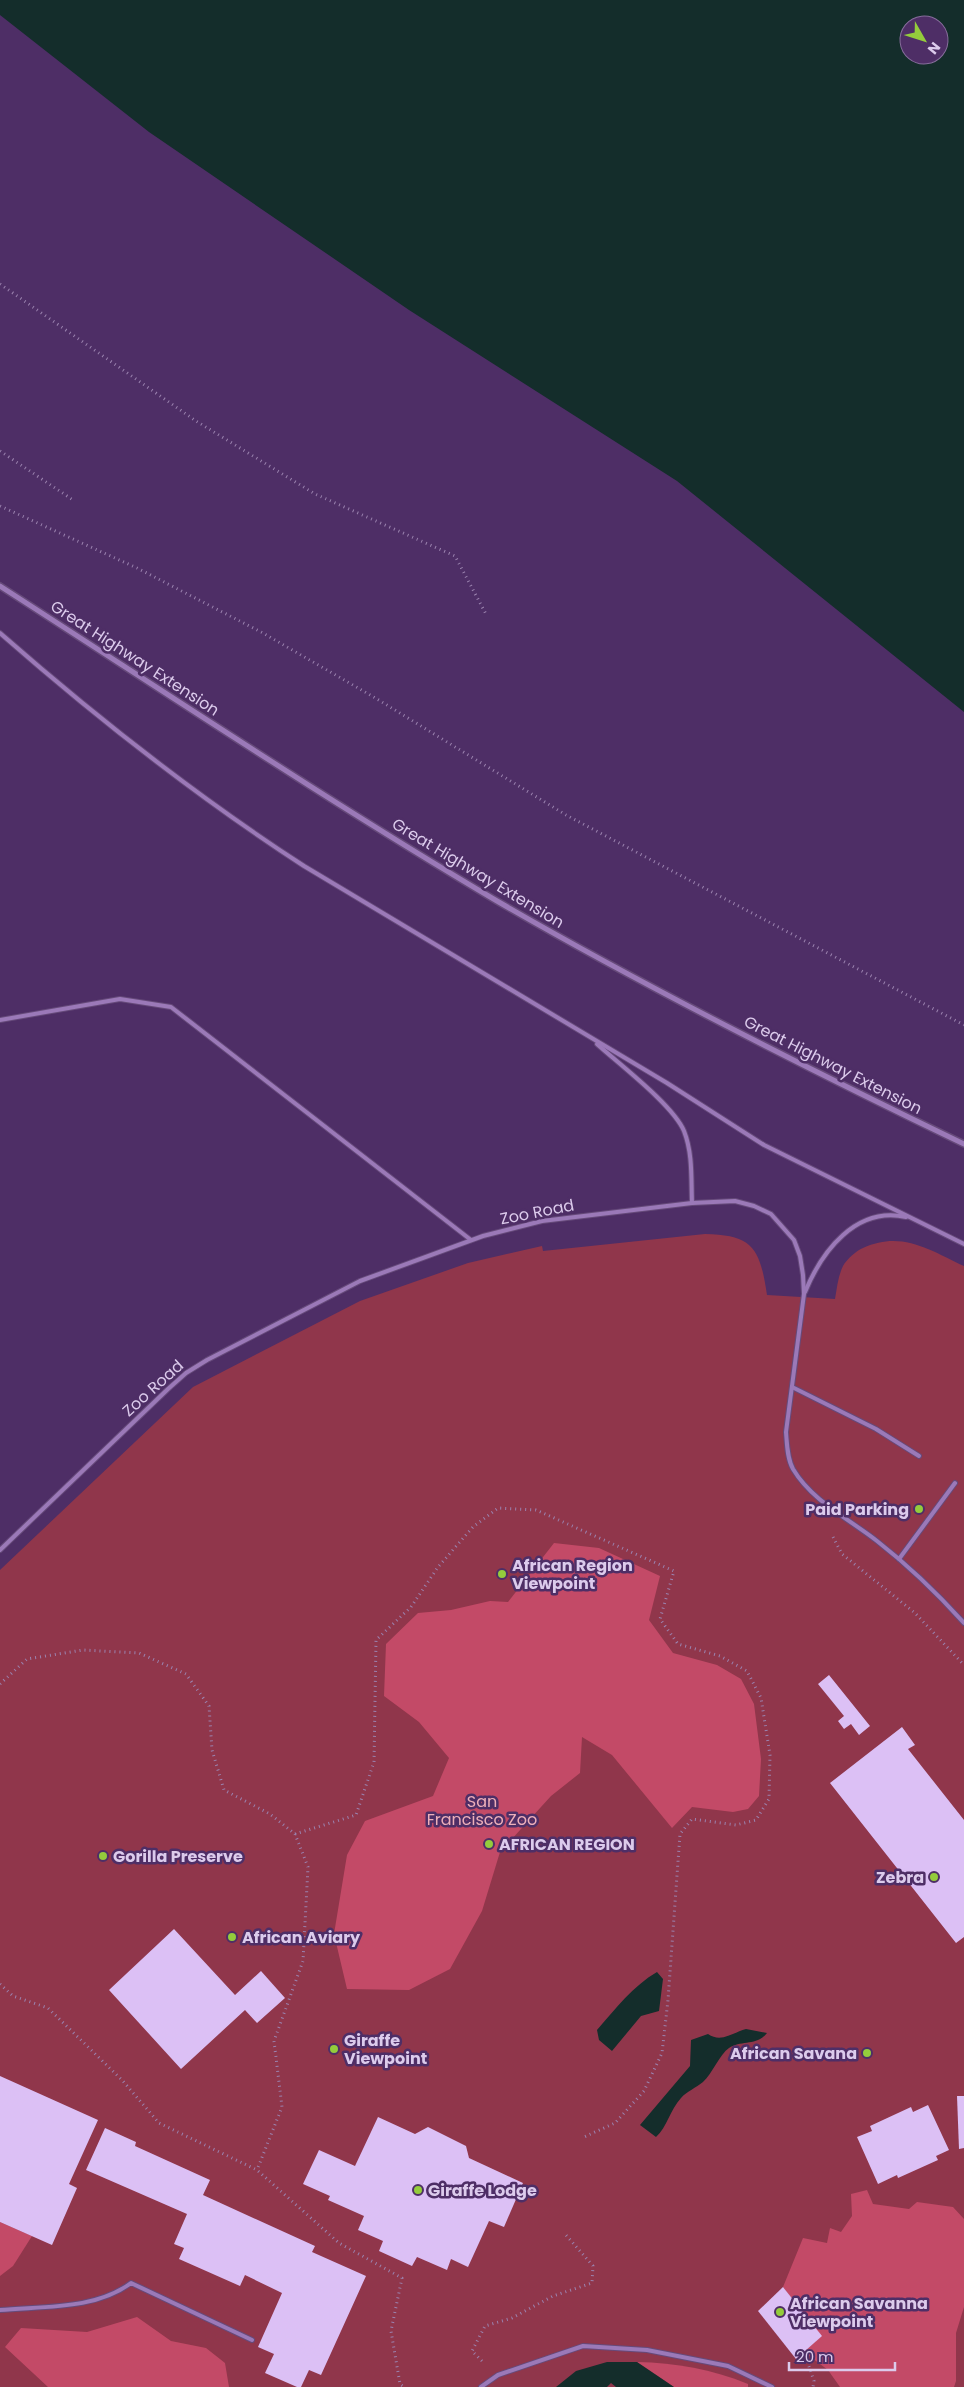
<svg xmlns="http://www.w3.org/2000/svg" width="964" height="2387" viewBox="0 0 964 2387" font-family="Poppins,sans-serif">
<rect width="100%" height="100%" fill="#4e2e66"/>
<path fill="#90364b" d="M705,1234C754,1235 760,1249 767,1295L835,1299C837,1288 838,1276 843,1266C847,1259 856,1251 863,1248C901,1230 930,1250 964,1266V2387H0V1570L193,1387L360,1301L468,1263L542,1246L543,1251Z"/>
<g fill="#c34a67">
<polygon points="554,1543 599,1548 660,1576 649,1620 673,1653 717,1665 741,1679 754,1704 761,1759 759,1796 748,1809 733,1812 692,1807 672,1828 612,1755 582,1737 580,1773 551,1796 500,1852 482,1911 450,1969 409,1990 347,1989 334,1934 347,1855 365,1821 433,1796 449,1758 419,1722 384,1696 386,1644 418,1613 451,1610 490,1601 508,1602"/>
<polygon points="867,2190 873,2204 909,2209 917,2202 953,2207 964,2219 964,2307 956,2333 956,2381 954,2387 840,2387 828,2370 804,2352 821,2336 783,2287 803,2238 827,2243 830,2228 841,2232 852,2216 851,2194"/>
<polygon points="0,2222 32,2236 13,2266 0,2276"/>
<polygon points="137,2317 171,2341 206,2348 225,2363 229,2387 48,2387 5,2347 21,2328 87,2332"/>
<path d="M637,2362C676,2363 712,2369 748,2384V2387H674Z"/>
</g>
<g fill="#142d2b" fill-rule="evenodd">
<path d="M0,0H964V712L677,481L409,310L149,132L0,15ZM909,25H939V55H909Z"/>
<path d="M657,1972L663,1979L659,2011L641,2016L612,2051L599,2040L597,2030C616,2008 633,1986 657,1972Z"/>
<path d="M746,2029L767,2033C757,2046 741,2040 729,2048C720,2054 712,2074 703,2082C696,2088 687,2091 681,2098C670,2110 667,2127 656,2137L640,2125L690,2066L691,2040L708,2034C721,2043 732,2033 746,2029Z"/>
<polygon points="607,2362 637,2362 674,2387 616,2387 611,2383 607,2387 556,2387 576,2371"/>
</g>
<g fill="#dcc0f5">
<polygon points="829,1675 870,1726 859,1735 851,1724 844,1729 838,1721 844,1716 818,1684"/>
<polygon points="902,1727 915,1745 908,1749 964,1820 964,1937 956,1943 830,1783"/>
<polygon points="174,1929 235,1995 261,1971 285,1998 257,2023 245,2010 181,2069 109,1990"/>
<polygon points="0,2076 98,2120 69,2184 77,2188 52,2245 0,2222"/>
<polygon points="957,2096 964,2096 964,2148 959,2149"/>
<polygon points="928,2105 949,2150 936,2156 938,2160 898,2178 897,2175 878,2184 857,2137 872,2131 870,2126 911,2107 913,2112"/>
<polygon points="378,2117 415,2134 428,2127 466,2146 469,2158 523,2183 504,2227 489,2221 468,2267 451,2259 447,2270 417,2257 412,2266 379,2251 383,2241 358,2230 364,2216 328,2200 330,2196 303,2184 319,2150 355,2166"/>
<polygon points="105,2128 136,2142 135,2146 210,2180 203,2195 315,2246 312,2252 366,2276 321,2375 309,2370 301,2387 297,2387 265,2373 274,2354 258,2347 282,2293 245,2275 240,2286 179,2259 184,2248 174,2244 187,2214 86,2170"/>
<polygon points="783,2287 822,2336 796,2359 758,2311"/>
</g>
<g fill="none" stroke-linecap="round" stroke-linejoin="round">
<defs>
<g id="lane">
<path d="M0,633C97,718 196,796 304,866L667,1083L764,1145L964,1244"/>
<polyline points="0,1020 120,999 171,1007 471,1240"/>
<path d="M597,1044C619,1064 673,1105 684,1131C693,1154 691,1179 692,1203"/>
<path d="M805,1292C822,1251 856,1206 906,1217"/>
<polyline points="792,1387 876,1429 919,1456"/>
<path d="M0,1550L168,1389L186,1373L207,1360L360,1281L483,1236L542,1221L692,1203L735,1201L754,1206L771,1214L794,1240L800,1256L803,1275L804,1294L786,1432C787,1444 787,1458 793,1469C812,1501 849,1519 877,1541C909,1566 937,1593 964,1623"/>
<polyline points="899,1559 955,1483"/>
<path d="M0,2310C43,2306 95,2310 131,2283L252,2340"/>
<polyline points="481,2387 498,2375 583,2346 647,2350 728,2366 772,2387"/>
</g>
<path id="street" d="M0,586C165,692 328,801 497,901C649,989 806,1068 964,1144"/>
</defs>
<use href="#lane" stroke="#664a7a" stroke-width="6"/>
<use href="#street" stroke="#664a7a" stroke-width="8"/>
<g stroke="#9b83af" stroke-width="3" stroke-dasharray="1 4" stroke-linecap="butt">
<polyline points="0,284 196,421 315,494 455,556 487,616"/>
<polyline points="0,451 73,500"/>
<polyline points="0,506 137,568 263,633 377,699 566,815 964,1025"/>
<polyline points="833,1537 842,1554 915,1613 964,1665"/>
<polyline points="0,1684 27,1659 83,1650 139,1653 186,1674 209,1706 212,1750 224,1790 270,1814 295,1834 308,1867 303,1961 274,2041 282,2107 257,2170"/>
<polyline points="295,1834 356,1815 374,1762 376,1640 411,1607 438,1567 473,1527 498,1508 536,1510 674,1571 660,1619 678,1644 720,1656 747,1671 761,1698 770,1755 769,1799 756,1820 736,1825 692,1819 680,1834 668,2000 662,2053 644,2091 615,2123 584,2137"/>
<polyline points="0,1984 13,1996 48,2008 122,2080 159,2123 257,2170 339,2243 402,2278 391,2331 400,2384 404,2387"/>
<polyline points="804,2352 814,2381 813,2387"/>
<polyline points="482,2361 472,2351 485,2326 512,2318 553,2296 592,2283 593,2266 566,2235"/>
</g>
<use href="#lane" stroke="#9b79b8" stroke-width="4"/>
<use href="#street" stroke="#9b79b8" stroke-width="5"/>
</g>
<g fill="#94cc3c" stroke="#4e2e66" stroke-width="2">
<circle cx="919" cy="1509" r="5"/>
<circle cx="502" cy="1574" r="5"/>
<circle cx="489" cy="1844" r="5"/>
<circle cx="103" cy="1856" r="5"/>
<circle cx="934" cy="1877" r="5"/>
<circle cx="232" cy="1937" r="5"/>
<circle cx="334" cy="2049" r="5"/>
<circle cx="867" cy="2053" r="5"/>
<circle cx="418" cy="2190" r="5"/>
<circle cx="780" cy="2312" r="5"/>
</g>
<g text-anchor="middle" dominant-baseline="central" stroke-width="5" stroke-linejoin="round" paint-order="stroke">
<g font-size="16" fill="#dccbec" stroke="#4e2e66">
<text transform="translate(135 658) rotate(33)">Great Highway Extension</text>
<text transform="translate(478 873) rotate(31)">Great Highway Extension</text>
<text transform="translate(833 1065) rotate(27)">Great Highway Extension</text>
<text transform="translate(537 1212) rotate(-11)">Zoo Road</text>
<text transform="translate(153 1388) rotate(-42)">Zoo Road</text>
</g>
<g font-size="16" font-weight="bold" fill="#dccbec" stroke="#4e2e66" text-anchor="start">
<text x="909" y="1509" text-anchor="end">Paid Parking</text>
<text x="512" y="1565">African Region<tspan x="512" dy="18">Viewpoint</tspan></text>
<text x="499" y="1844">AFRICAN REGION</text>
<text x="113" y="1856">Gorilla Preserve</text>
<text x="924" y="1877" text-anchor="end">Zebra</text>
<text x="242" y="1937">African Aviary</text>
<text x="344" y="2040">Giraffe<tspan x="344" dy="18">Viewpoint</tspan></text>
<text x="857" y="2053" text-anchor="end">African Savana</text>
<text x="428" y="2190">Giraffe Lodge</text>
<text x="790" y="2303">African Savanna<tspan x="790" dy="18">Viewpoint</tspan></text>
</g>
<g font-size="16" fill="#eeafb9" stroke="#4e2e66">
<text x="482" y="1801">San<tspan x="482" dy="18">Francisco Zoo</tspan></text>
</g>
</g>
<g transform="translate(924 40) rotate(129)"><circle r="24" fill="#4e2e66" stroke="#876d9c"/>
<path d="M0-4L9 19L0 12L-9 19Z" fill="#94cc3c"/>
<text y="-8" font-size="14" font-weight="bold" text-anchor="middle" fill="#dccbec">N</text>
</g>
<path d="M789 2362v8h106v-8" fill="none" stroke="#dccbec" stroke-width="2.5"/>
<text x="796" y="2362" font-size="15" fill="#dccbec" stroke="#4e2e66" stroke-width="4" paint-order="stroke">20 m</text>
</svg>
